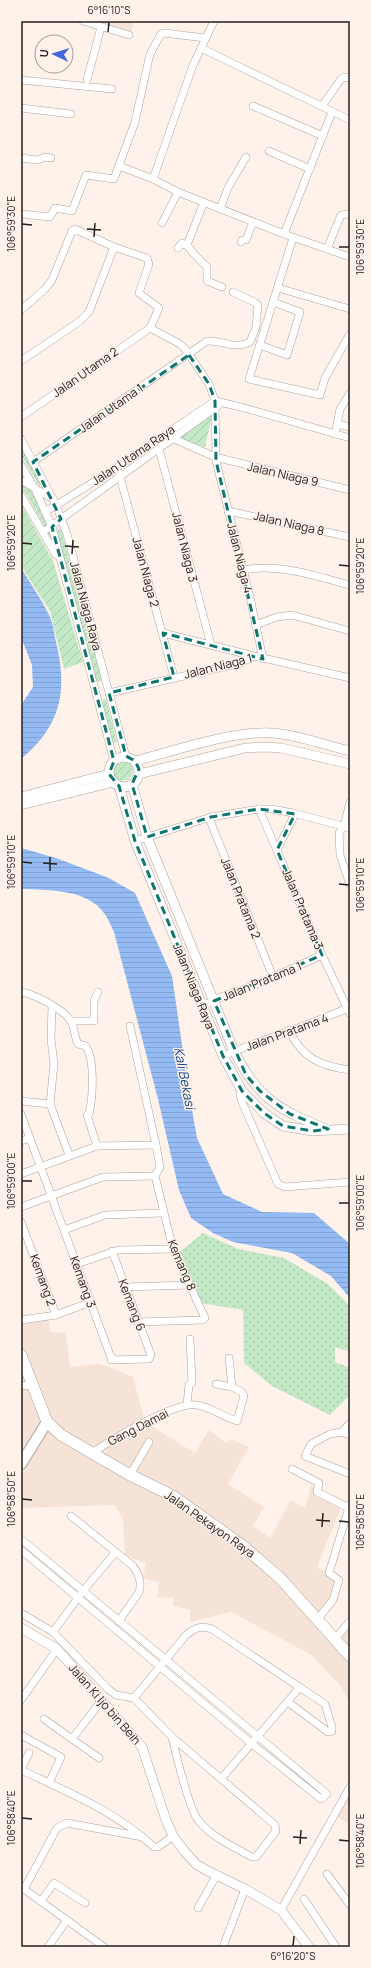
<svg xmlns="http://www.w3.org/2000/svg" width="371" height="1968" viewBox="0 0 371 1968" font-family="Manrope,sans-serif">
<defs>
<pattern id="grass-dots" width="8" height="8" patternUnits="userSpaceOnUse"><rect width="8" height="8" fill="#c3e8c6"/><path d="M2 2h.1M6 6h.1" fill="none" stroke="#a7c7aa" stroke-width="1.8" stroke-linecap="round"/></pattern>
<pattern id="garden-furrows" width="10" height="10" patternUnits="userSpaceOnUse"><rect width="10" height="10" fill="#c3e8c6"/><path d="M-1 1l2-2M0 10L10 0M9 11l2-2" fill="none" stroke="#a7c7aa"/></pattern>
<pattern id="water-rules" width="6" height="5" patternUnits="userSpaceOnUse"><rect width="6" height="5" fill="#94bbf4"/><path d="M0 2.5h6" fill="none" stroke="#7fa0d1"/></pattern>
</defs>
<rect width="100%" height="100%" fill="#fef2ea"/>
<g fill="#f6e3d7">
<polygon points="93,21 134,21 131,33"/>
<polygon points="49,1317 50,1332 66,1333 70,1367 97,1364 109,1367 133,1377 145,1422 195,1453 209,1430 226,1443 231,1439 249,1447 228,1484 264,1507 253,1526 270,1538 291,1500 305,1508 311,1485 344,1500 317,1567 338,1580 328,1605 318,1614 336,1633 350,1617 350,1703 339,1684 310,1654 231,1612 190,1622 190,1610 173,1606 174,1598 157,1597 159,1582 143,1578 146,1563 125,1556 123,1519 115,1505 21,1508 21,1322"/>
<polygon points="350,1782 350,1825 333,1813"/>
</g>
<polygon fill="url(#grass-dots)" points="203,1233 238,1249 284,1258 328,1284 350,1306 350,1352 335,1347 335,1362 350,1368 350,1395 330,1415 272,1386 244,1363 243,1310 201,1303 176,1255"/>
<g fill="url(#garden-furrows)">
<polygon points="213,411 205,447 175,438"/>
<polygon points="21,445 43,483 39,486 21,455"/>
<path d="M21,481C34,489 56,524 52,540L27,495L21,488Z"/>
<polygon points="21,504 53,561 83,662 64,669 50,611 21,566"/>
<polygon points="61,529 101,676 101,680 97,682 93,679 56,531"/>
<polygon points="106,699 117,742 111,744 100,701"/>
<circle cx="123" cy="771" r="10"/>
</g>
<g fill="url(#water-rules)">
<path d="M21,568C30,583 40,597 48,613C53,621 54,633 56,642C68,691 61,726 21,759V705L33,687L32,665L21,637Z"/>
<path d="M21,848L56,858L109,878L135,893L172,976L189,1093L197,1138L223,1194L262,1212L314,1213L350,1244V1298L331,1276L292,1253L233,1242L213,1233L191,1218L179,1190L158,1099L114,932C111,926 108,918 104,913C87,889 48,890 21,889Z"/>
</g>
<g fill="none" stroke-linecap="round" stroke-linejoin="round">
<defs>
<g id="minor">
<polyline points="83,21 129,35"/>
<polyline points="201,48 350,120"/>
<polyline points="21,80 112,89"/>
<polyline points="87,80 101,27"/>
<polyline points="253,106 323,136"/>
<polyline points="322,106 341,79 345,77 350,78"/>
<polyline points="21,108 71,114"/>
<polyline points="269,151 310,169"/>
<polyline points="21,158 37,160 45,157 51,158"/>
<polyline points="119,166 153,179 178,192 284,234 350,257"/>
<polyline points="153,179 193,65 214,21"/>
<polyline points="204,202 187,245 194,254 207,267 207,281 222,287"/>
<polyline points="220,209 228,188 246,157"/>
<polyline points="21,214 50,217 55,208 72,211 86,175 114,179 135,122 150,54 161,34 164,33 205,38"/>
<polyline points="162,223 178,192"/>
<polyline points="284,234 332,112"/>
<polyline points="293,238 249,379 320,395 325,378 350,334"/>
<polyline points="241,242 242,240 246,240 253,222"/>
<polyline points="178,248 182,243 187,246"/>
<polyline points="327,249 341,215 350,214"/>
<polyline points="278,288 350,309"/>
<polyline points="21,310 44,290 52,280 72,231 75,229 114,247 147,258 149,264 139,293 159,308 150,328"/>
<polyline points="150,328 180,344 186,350 209,384 215,401 216,461 250,597 263,659"/>
<polyline points="260,345 287,355 300,312 273,302"/>
<polyline points="21,361 80,321 89,312 114,247"/>
<polyline points="21,417 150,328"/>
<polyline points="337,424 350,427"/>
<polyline points="335,434 340,409 350,393"/>
<polyline points="172,438 215,457 350,490"/>
<polyline points="21,439 56,505 67,534 126,757"/>
<polyline points="159,449 211,645"/>
<path d="M33,462L207,341C222,340 235,350 250,342L256,327L258,305L254,302L233,292"/>
<polyline points="21,465 35,489 52,527 114,761"/>
<polyline points="119,473 174,677"/>
<polyline points="21,480 53,499"/>
<polyline points="21,495 56,555"/>
<polyline points="228,511 350,537"/>
<polyline points="45,512 110,472 215,401 241,407 350,438"/>
<polyline points="43,532 218,406"/>
<path d="M243,570C279,563 315,576 350,585"/>
<polyline points="255,625 277,617 292,615 350,631"/>
<polyline points="163,633 254,656"/>
<polyline points="109,693 241,663 254,656 350,678"/>
<polyline points="350,802 344,826 339,833 340,855 350,885"/>
<polyline points="259,809 322,955 350,1014"/>
<polyline points="209,818 273,977"/>
<polyline points="135,841 211,817 259,809 272,809 293,813 350,828"/>
<polyline points="277,850 295,814"/>
<path d="M21,992C34,994 63,1009 70,1020C75,1027 74,1036 78,1044L86,1046C95,1061 93,1096 89,1114L87,1115L97,1146"/>
<polyline points="52,1006 51,1039 54,1064 50,1104 69,1155"/>
<polyline points="202,1006 221,997 258,984 322,955"/>
<polyline points="71,1021 94,1021 94,1001 98,992"/>
<path d="M289,1030C302,1058 320,1066 350,1070"/>
<path d="M223,1056C265,1038 309,1026 350,1007"/>
<polyline points="242,1091 240,1095 242,1102 278,1184 285,1187 350,1182"/>
<polyline points="21,1101 50,1104"/>
<polyline points="21,1114 110,1355 113,1358 111,1360 149,1359 151,1355 112,1251"/>
<polyline points="21,1141 30,1138"/>
<polyline points="21,1174 97,1146 156,1145 130,1026"/>
<polyline points="21,1207 103,1177 155,1176"/>
<polyline points="21,1222 56,1315"/>
<polyline points="64,1230 105,1215 163,1213"/>
<polyline points="77,1264 118,1250 173,1249"/>
<polyline points="125,1287 190,1285"/>
<polyline points="21,1320 56,1315 91,1302"/>
<polyline points="138,1322 203,1320 205,1318 173,1249 155,1176 160,1167 156,1145"/>
<polyline points="216,1384 232,1387"/>
<polyline points="21,1385 32,1386"/>
<polyline points="187,1404 189,1385 192,1383 190,1339"/>
<polyline points="350,1423 342,1432 330,1434 311,1444 305,1456 350,1474"/>
<polyline points="342,1432 350,1435"/>
<path d="M92,1453C111,1440 175,1401 197,1405C211,1407 223,1417 237,1421L244,1396L242,1392L232,1387L229,1358"/>
<polyline points="292,1469 319,1483 317,1492 349,1508"/>
<polyline points="130,1475 149,1442"/>
<path d="M71,1516L133,1566C139,1574 142,1583 139,1592L119,1621"/>
<polyline points="21,1539 327,1794 321,1799 251,1743 21,1550"/>
<polyline points="21,1613 53,1632 83,1591 115,1553"/>
<polyline points="317,1620 333,1600 339,1580 329,1573 350,1504"/>
<path d="M53,1632L108,1689L116,1695L134,1698L172,1737L275,1825L276,1831L256,1857H252C234,1847 211,1837 198,1820C189,1808 176,1754 172,1737"/>
<polyline points="335,1639 350,1621"/>
<path d="M134,1698L186,1635C195,1628 201,1625 212,1629L325,1704L332,1727V1731L328,1732L288,1702"/>
<polyline points="21,1700 57,1649"/>
<polyline points="44,1719 72,1739 102,1700"/>
<polyline points="21,1735 61,1757 49,1783"/>
<polyline points="72,1739 99,1758"/>
<polyline points="21,1769 29,1753"/>
<path d="M21,1770C68,1792 115,1811 154,1847H158L173,1836"/>
<polyline points="221,1779 300,1687"/>
<polyline points="327,1874 350,1905"/>
<polyline points="21,1887 104,1947"/>
<polyline points="24,1889 57,1828 67,1823 143,1837"/>
<polyline points="304,1899 336,1947"/>
<polyline points="41,1901 54,1883 85,1903"/>
<polyline points="198,1908 216,1876"/>
<polyline points="281,1910 350,1787"/>
<polyline points="48,1947 67,1920"/>
<polyline points="223,1947 245,1889"/>
</g>
<g id="tertiary">
<circle cx="124" cy="772" r="15"/>
<path d="M135,761C174,751 234,730 273,733C298,735 325,745 350,751"/>
<polyline points="139,774 245,748 265,747 281,748 350,764"/>
<path d="M132,784L147,837L234,1051C258,1099 278,1109 326,1129"/>
<polyline points="119,786 135,841 223,1056 242,1091 264,1113 283,1126 313,1131 350,1129"/>
<polyline points="21,797 109,774"/>
<polyline points="21,805 114,782"/>
<polyline points="21,1628 57,1649 142,1747 166,1820 173,1836 185,1852 196,1864 206,1870 245,1889 281,1910 309,1947"/>
</g>
<polyline id="secondary" points="21,1464 47,1422"/>
<polyline id="primary" points="21,1355 47,1422 61,1435 130,1475 173,1496 243,1546 280,1578 350,1656"/>
</defs>
<use href="#minor" stroke="#ada29b" stroke-width="8"/>
<use href="#tertiary" stroke="#ada29b" stroke-width="10"/>
<use href="#secondary" stroke="#ada29b" stroke-width="12"/>
<use href="#primary" stroke="#ada29b" stroke-width="12"/>
<use href="#minor" stroke="#fff" stroke-width="7"/>
<use href="#tertiary" stroke="#fff" stroke-width="9"/>
<use href="#secondary" stroke="#fff" stroke-width="10"/>
<use href="#primary" stroke="#fff" stroke-width="11"/>
</g>
<path fill="none" stroke="#0f766e" stroke-width="3" stroke-dasharray="8 5" stroke-linejoin="round" d="M189,355L209,384L215,401L216,461L263,659L163,633L174,677L109,693L126,756L135,761L139,769L132,784L147,837L211,817L259,809L295,814L277,850L322,955L214,1001L246,1075L260,1091L290,1114L328,1129L313,1131L283,1126L264,1113L242,1091L223,1056L135,841L119,786L109,774L114,761L52,527L61,519L33,462Z"/>
<path fill="none" stroke="#24201d" stroke-width="1.5" d="M108,32L109,22M22,224L32,225M87,229L101,230M94,237L95,223M339,247H349M22,543L32,544M65,546L79,547M72,554L73,540M339,565L349,566M22,862L32,863M43,863L57,864M50,871V857M339,884L349,885M22,1181H32M339,1203H349M22,1499L32,1500M316,1520L330,1521M339,1521L349,1522M322,1527L323,1513M22,1818L32,1819M293,1837L307,1838M339,1840L349,1841M300,1844L301,1830M293,1946L294,1936"/>
<g text-anchor="middle" dominant-baseline="central" stroke-width="3" stroke-linejoin="round" paint-order="stroke">
<g font-size="12" fill="#24201d" stroke="#fef2ea">
<text transform="translate(85 372) rotate(-35)">Jalan Utama 2</text>
<text transform="translate(111 408) rotate(-35)">Jalan Utama 1</text>
<text transform="translate(133 455) rotate(-34)">Jalan Utama Raya</text>
<text transform="translate(283 474) rotate(13)">Jalan Niaga 9</text>
<text transform="translate(289 523) rotate(13)">Jalan Niaga 8</text>
<text transform="translate(185 547) rotate(76)">Jalan Niaga 3</text>
<text transform="translate(240 558) rotate(76)">Jalan Niaga 4</text>
<text transform="translate(146 572) rotate(75)">Jalan Niaga 2</text>
<text transform="translate(86 606) rotate(75)">Jalan Niaga Raya</text>
<text transform="translate(218 666) rotate(-14)">Jalan Niaga 1</text>
<text transform="translate(241 898) rotate(68)">Jalan Pratama 2</text>
<text transform="translate(303 909) rotate(67)">Jalan Pratama 3</text>
<text transform="translate(262 981) rotate(-22)">Jalan Pratama 1</text>
<text transform="translate(194 986) rotate(68)">Jalan Niaga Raya</text>
<text transform="translate(287 1032) rotate(-20)">Jalan Pratama 4</text>
<text transform="translate(182 1265) rotate(67)">Kemang 8</text>
<text transform="translate(43 1280) rotate(70)">Kemang 2</text>
<text transform="translate(83 1282) rotate(70)">Kemang 3</text>
<text transform="translate(132 1305) rotate(69)">Kemang 6</text>
<text transform="translate(138 1427) rotate(-27)">Gang Damai</text>
<text transform="translate(210 1524) rotate(35)">Jalan Pekayon Raya</text>
<text transform="translate(105 1704) rotate(49)">Jalan Ki Ijo bin Beih</text>
</g>
<g font-size="13" font-style="italic" fill="#124284" stroke="#fef2ea">
<text transform="translate(185 1078) rotate(79)">Kali Bekasi</text>
</g>
</g>
<rect width="371" height="1968" fill="none" stroke="#fef2ea" stroke-width="44"/>
<g transform="translate(54 54) rotate(274)"><circle r="19" fill="#fef2ea" stroke="#a79e98"/>
<path d="M0-3L7 15L0 10L-7 15Z" fill="#4467d9"/>
<text y="-6" font-size="11" font-weight="bold" text-anchor="middle" fill="#24201d">U</text>
</g>
<rect x="22" y="22" width="327" height="1924" fill="none" stroke="#24201d" stroke-width="1.5"/>
<g font-size="10" text-anchor="middle" fill="#24201d">
<text x="109" y="14">6°16'10"S</text>
<text transform="translate(11 224) rotate(-90)" y="4">106°59'30"E</text>
<text transform="translate(360 247) rotate(-90)" y="4">106°59'30"E</text>
<text transform="translate(11 543) rotate(-90)" y="4">106°59'20"E</text>
<text transform="translate(360 566) rotate(-90)" y="4">106°59'20"E</text>
<text transform="translate(11 862) rotate(-90)" y="4">106°59'10"E</text>
<text transform="translate(360 885) rotate(-90)" y="4">106°59'10"E</text>
<text transform="translate(11 1181) rotate(-90)" y="4">106°59'00"E</text>
<text transform="translate(360 1203) rotate(-90)" y="4">106°59'00"E</text>
<text transform="translate(11 1499) rotate(-90)" y="4">106°58'50"E</text>
<text transform="translate(360 1522) rotate(-90)" y="4">106°58'50"E</text>
<text transform="translate(11 1818) rotate(-90)" y="4">106°58'40"E</text>
<text transform="translate(360 1841) rotate(-90)" y="4">106°58'40"E</text>
<text x="293" y="1960">6°16'20"S</text>
</g>
</svg>
